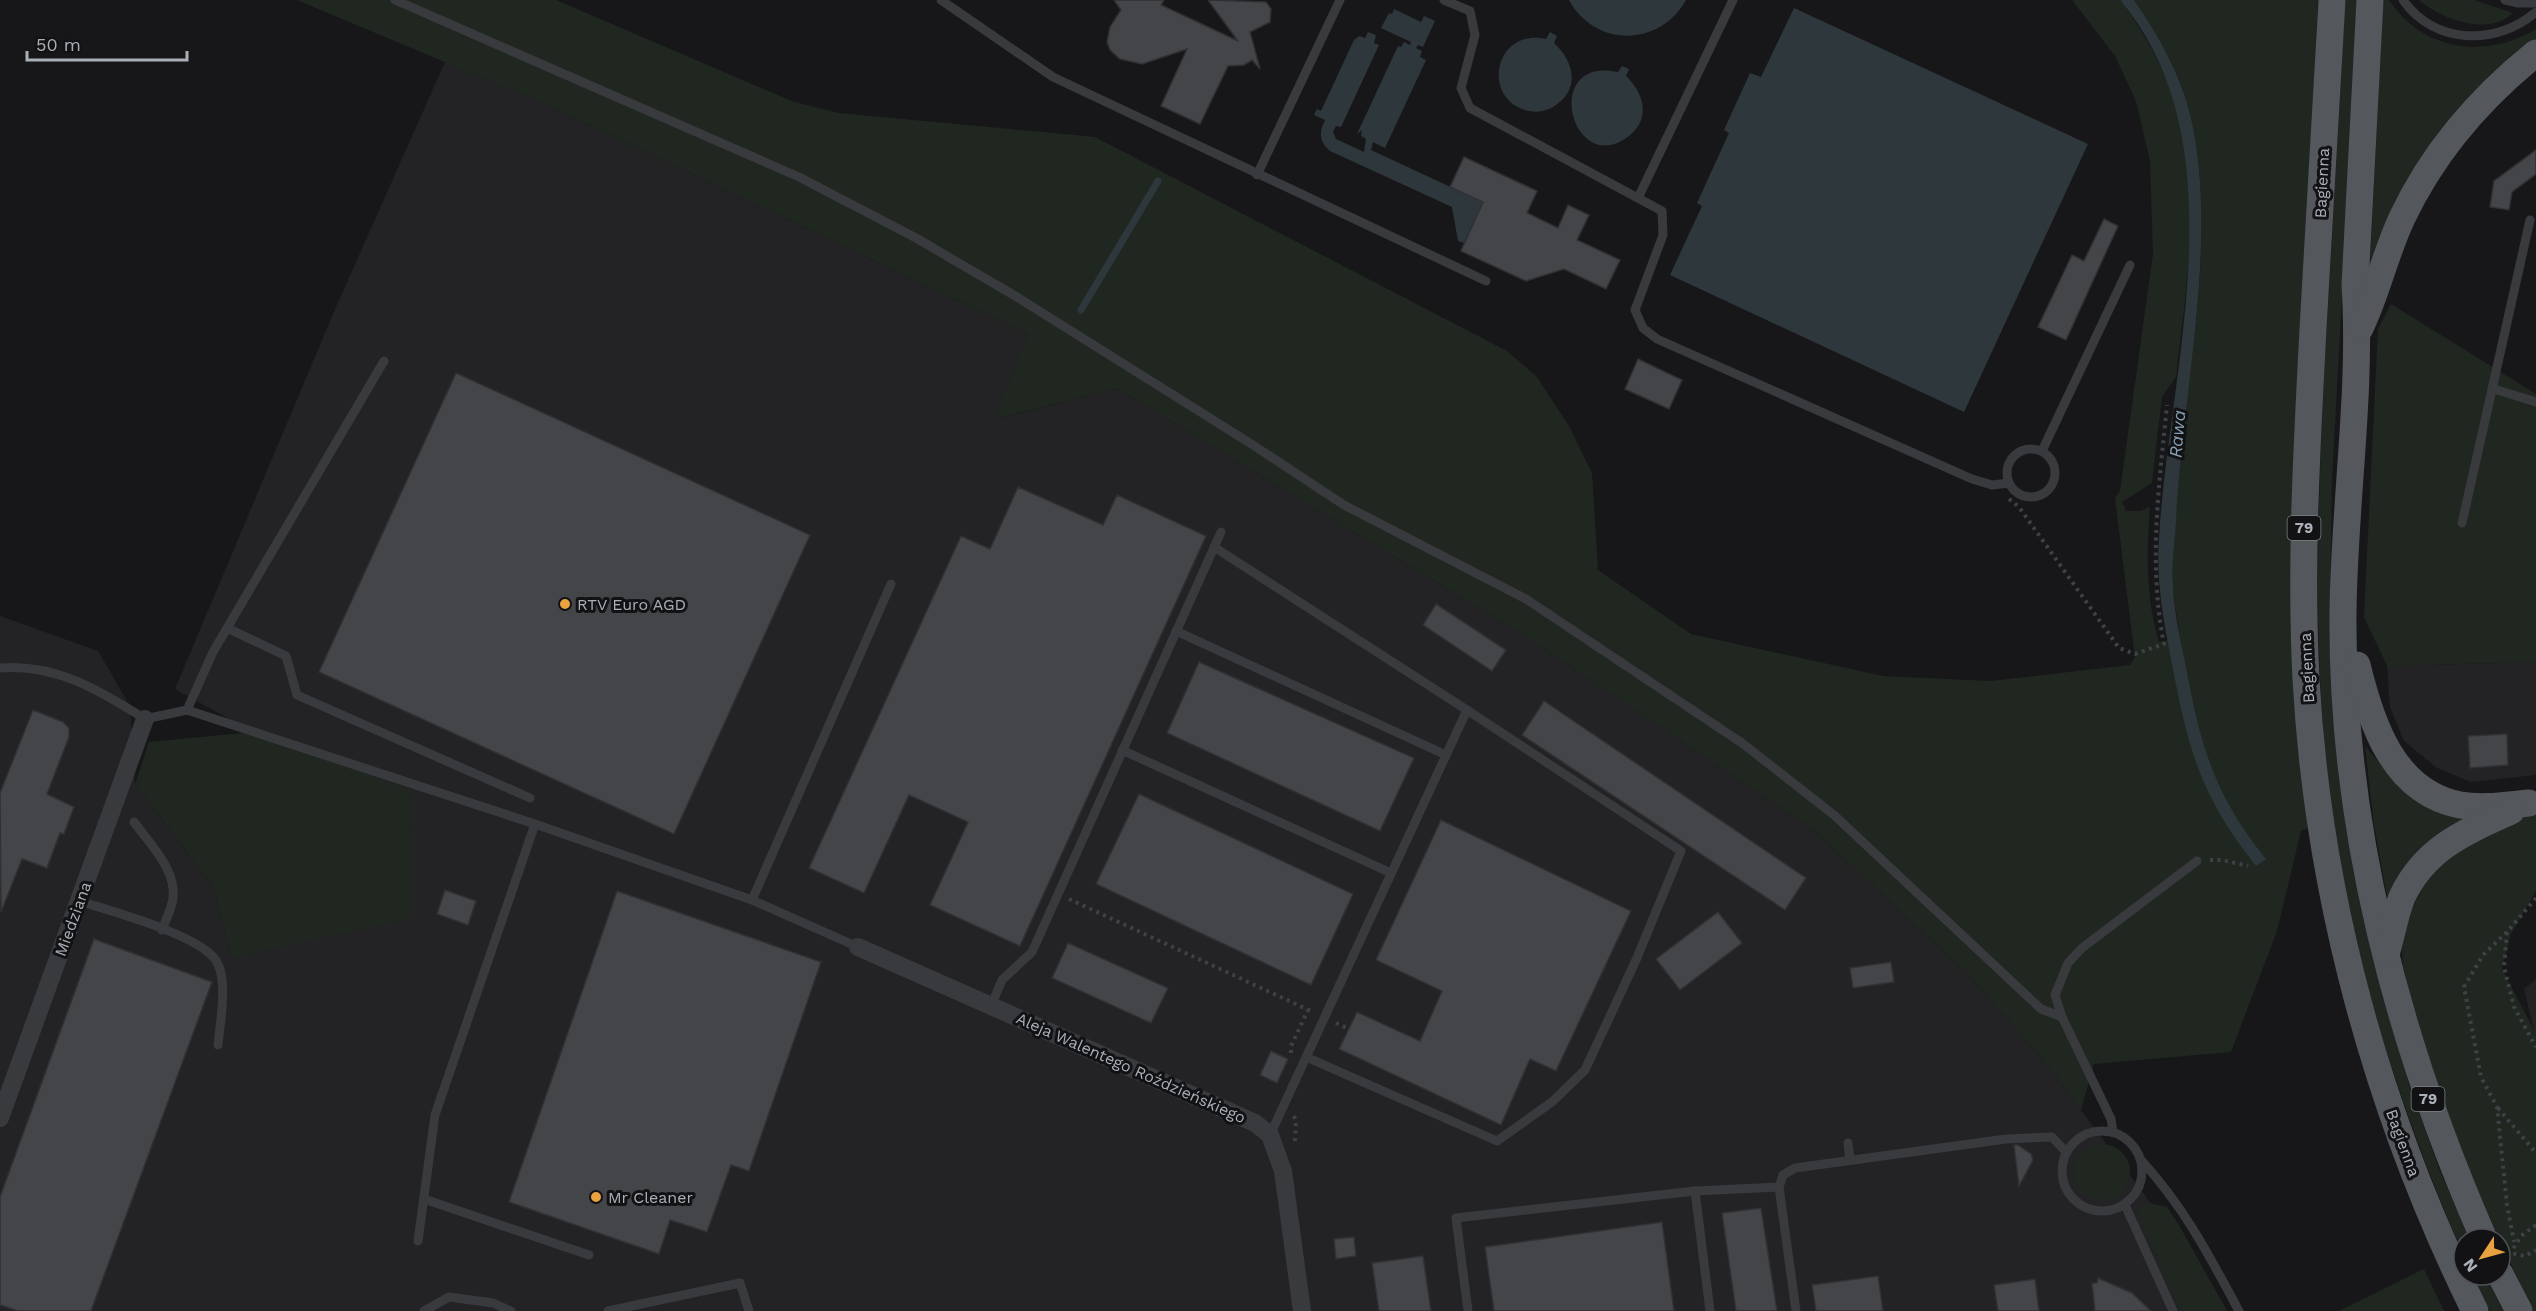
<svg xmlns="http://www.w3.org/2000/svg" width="2536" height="1311" viewBox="0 0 2536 1311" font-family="'Work Sans',sans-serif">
<rect width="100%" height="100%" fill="#171719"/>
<g fill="#232326">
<polygon points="445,62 552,107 1028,334 996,419 1117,388 1525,636 1812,829 1969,975 2048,1066 2173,1233 2213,1311 0,1311 0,616 98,651 130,706 135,784 213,886 232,958 253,732 175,689 336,307"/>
<polygon points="2536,662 2536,775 2471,782 2437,768 2404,741 2390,707 2387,666"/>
<polygon points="2536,979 2536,1038 2524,989"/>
</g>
<g fill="#1f2720">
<path d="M297,0H556L794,102L839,113L1095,137L1507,351L1537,377L1569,426L1592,473L1598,570L1691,634L1883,676L1990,681L2130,665L2135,657L2115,498L2120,491L2153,254L2150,161L2136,101L2115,56L2072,0H2120L2124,5C2145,35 2166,71 2176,107C2202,193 2186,290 2176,377L2162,397L2152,483L2122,502L2126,511H2140L2150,507C2146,553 2146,598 2159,642L2180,639C2178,621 2174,603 2173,585C2171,561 2175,536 2176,512C2183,383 2219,247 2191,118C2183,78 2158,34 2134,0H2318L2313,99L2303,787L2308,828L2301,831L2277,931L2231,1052L2094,1064L2081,1110L2048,1066L1969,975L1812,829L1525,636L1117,388L995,419L1028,334L552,107Z"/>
<path d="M2345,0H2358L2332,480L2330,608L2372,954L2410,1088L2440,1171L2469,1239H2464V1256C2405,1121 2358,980 2335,833C2311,676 2317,518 2325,359C2332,239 2339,120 2345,0Z"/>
<path d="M2389,0C2423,51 2485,60 2536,29V39L2504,65L2370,266L2383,3L2384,0Z"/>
<path d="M2419,0H2474L2513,13C2488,37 2441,19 2419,0Z"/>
<polygon points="2391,304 2536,394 2536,662 2387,666 2364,617 2378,329"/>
<polygon points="253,732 410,790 411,918 232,958 213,886 135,784 149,742"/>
<polygon points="2365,746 2390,776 2464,818 2388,902 2374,825"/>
<polygon points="2536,812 2536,891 2511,934 2502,969 2536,1034 2536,1311 2533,1311 2478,1193 2448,1116 2416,1017 2403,966 2402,949 2408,916 2427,878 2471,838"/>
<circle cx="2102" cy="1172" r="28"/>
<polygon points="2149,1203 2167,1207 2179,1225 2227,1311 2181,1311 2137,1211 2142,1205"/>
<polygon points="2424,1269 2444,1311 2339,1311"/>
<polygon points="2472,1275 2485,1275 2503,1311 2490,1311"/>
</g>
<g fill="#2e373c">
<path d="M1569,0H1686C1660,47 1595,48 1569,0Z"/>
<path d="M2120,0H2134C2158,34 2182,77 2191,118C2219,241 2182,394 2176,521C2175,541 2171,563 2173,584C2174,617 2183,650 2189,683C2203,755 2219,801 2266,859L2256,866C2199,794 2188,748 2171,659C2163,619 2156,579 2159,538C2169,368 2241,144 2120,0Z"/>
<polygon points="1794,8 2088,144 1964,412 1670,275 1702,206 1697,203 1729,133 1724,130 1750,73 1761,77"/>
<path d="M1394,9L1421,22L1424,16L1435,21L1423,47L1418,45L1416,48L1422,51L1420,57L1426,60L1385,148L1373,142L1371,150L1483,202L1464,243L1458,241L1452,207L1330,151C1319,141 1319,133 1325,120L1314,115L1317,109L1321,111L1354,40L1359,36L1365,38L1368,32L1376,35L1374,43L1379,45L1341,127L1336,126L1333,132L1336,139L1364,152L1366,139L1361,136L1362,130L1357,134L1398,46L1401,47L1404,42L1410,45L1411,42L1381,28L1389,13L1392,14Z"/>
<path d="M1550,32L1557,36L1554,43C1573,60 1581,88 1556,105C1548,111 1538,113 1529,111C1480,101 1494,27 1546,39Z"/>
<path d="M1622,66L1629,69L1626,76C1643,92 1652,118 1629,136C1572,180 1540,55 1618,72Z"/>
</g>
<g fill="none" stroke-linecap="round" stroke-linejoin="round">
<polyline stroke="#2e373c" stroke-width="7" points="1081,310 1158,181"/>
</g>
<g fill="#444549" stroke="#313135" stroke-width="1.5">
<polygon points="1114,0 1164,0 1161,5 1238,41 1208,0 1266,2 1271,9 1270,22 1250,32 1260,69 1252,60 1244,65 1228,66 1200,124 1161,106 1187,49 1142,64 1120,59 1110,50 1107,42 1110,27 1121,10"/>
<polygon points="2536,150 2536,174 2512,192 2509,210 2490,207 2494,181"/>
<polygon points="1464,157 1537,191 1527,213 1558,228 1568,205 1589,215 1577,240 1620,260 1606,289 1564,269 1526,281 1461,251 1483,202 1450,187"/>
<polygon points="2104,219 2118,226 2066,340 2038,327 2072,255 2084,261"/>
<polygon points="1638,359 1682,380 1669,409 1625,389"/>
<polygon points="456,373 810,535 674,834 319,672"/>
<polygon points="1018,487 1103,525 1117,495 1206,536 1020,946 930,905 968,822 909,795 864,893 809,868 961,536 990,549"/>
<polygon points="1436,604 1506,650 1492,671 1423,625"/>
<polygon points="1199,662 1414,758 1380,831 1167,733"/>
<polygon points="1544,701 1806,878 1785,910 1522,735"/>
<polygon points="33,710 63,722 69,728 69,737 47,794 74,807 64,834 60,833 47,868 22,859 1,912 0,793"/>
<polygon points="2507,734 2508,765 2470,768 2468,736"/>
<polygon points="1139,794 1353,894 1311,985 1096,884"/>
<polygon points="1441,820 1631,911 1556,1071 1530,1059 1501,1125 1339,1049 1357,1012 1420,1041 1442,991 1376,960"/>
<polygon points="445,890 476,901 468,925 437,914"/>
<polygon points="617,891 821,962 749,1171 731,1165 707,1232 670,1220 659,1254 509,1202"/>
<polygon points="1718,912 1742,943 1680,990 1656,959"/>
<polygon points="94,939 212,982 91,1311 18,1311 0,1305 0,1197"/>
<polygon points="1068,943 1168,988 1151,1023 1052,978"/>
<polygon points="1891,962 1894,982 1853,988 1850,968"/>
<polygon points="1271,1051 1288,1059 1277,1083 1260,1075"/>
<polygon points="2014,1145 2018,1145 2031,1154 2033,1160 2019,1186"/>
<polygon points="1761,1208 1777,1311 1736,1311 1722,1213"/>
<polygon points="1662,1222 1674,1311 1494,1311 1485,1247"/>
<polygon points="1354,1237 1356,1256 1336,1259 1334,1239"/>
<polygon points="1423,1256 1431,1311 1379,1311 1372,1263"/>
<polygon points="1878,1276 1883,1311 1816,1311 1812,1285"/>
<polygon points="2098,1278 2132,1293 2151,1311 2095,1311 2092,1283 2097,1283"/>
<polygon points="2035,1279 2039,1311 1998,1311 1994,1285"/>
</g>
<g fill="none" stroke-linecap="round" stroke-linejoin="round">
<g stroke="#3e4145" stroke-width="4" stroke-dasharray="3 4.5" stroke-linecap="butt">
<path d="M2009,499L2019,507L2119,648L2135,654L2164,644C2148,564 2159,486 2167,405"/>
<polyline points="2210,860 2222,860 2248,866"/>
<polyline points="2536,898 2507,932 2504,967 2514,1007 2536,1047"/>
<polyline points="1069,899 1313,1012"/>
<polyline points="2507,932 2483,955 2464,987 2481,1077 2497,1107 2507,1205 2514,1242"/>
<polyline points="1336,1023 1349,1029"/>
<polyline points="1291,1053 1291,1046 1308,1010"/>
<polyline points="2498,1108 2536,1153"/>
<polyline points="1294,1116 1296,1121 1295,1141"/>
<polyline points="2536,1225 2521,1236 2513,1249 2515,1254 2525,1256 2536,1250"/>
</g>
<g stroke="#383a3e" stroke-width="9">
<polyline points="395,0 799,177 916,238 1017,297 1253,445 1344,505 1526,599 1742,743 1834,815 2041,1009 2062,1017 2055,995 2068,963 2082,948 2197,861"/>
<polyline points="941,0 1053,77 1486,281"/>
<polyline points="1444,0 1470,11 1475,35 1461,88 1470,108 1662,211 1663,235 1635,310 1643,328 1657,339 1972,479 1992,485 2009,483"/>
<path d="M2403,0C2434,45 2497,46 2536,12"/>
<polyline points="2505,0 2517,3 2536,3"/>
<polyline points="1257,175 1340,0"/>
<polyline points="1638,198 1733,0"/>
<polyline points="2494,389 2536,402"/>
<circle cx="2031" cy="473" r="24"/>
<polyline points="2042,451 2130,265"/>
<polyline points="2462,523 2530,220"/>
<polyline points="1214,547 1467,710"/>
<polyline points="227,628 286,656 297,695 530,798"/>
<polyline points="1176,631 1446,755"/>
<path d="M0,668C55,663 101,691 145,719L187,710L535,824L752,900L858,947"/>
<polyline points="187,710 213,652 384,361"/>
<polyline points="1122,750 1391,873"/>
<path d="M134,822C150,844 177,870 173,899C171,909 166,920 162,930"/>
<polyline points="752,900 891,584"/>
<path d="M79,901C111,911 196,934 215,959C229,978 220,1023 218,1045"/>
<polyline points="991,1006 1002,980 1032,952 1221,532"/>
<polyline points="2062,1017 2111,1119 2113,1132"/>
<circle cx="2102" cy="1171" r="40"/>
<polyline points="1270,1135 1467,710 1681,851 1636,960 1585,1070 1552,1102 1497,1141 1306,1057"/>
<polyline points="1848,1143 1850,1160"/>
<path d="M2141,1160C2184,1207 2209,1255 2239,1311"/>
<polyline points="1695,1191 1779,1187"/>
<polyline points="424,1199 589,1255"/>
<polyline points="2125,1205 2173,1311"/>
<polyline points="418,1241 435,1115 535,824"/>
<polyline points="424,1311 449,1297 493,1303 511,1311"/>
<polyline points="608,1311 740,1283 749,1311"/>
<polyline points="1468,1311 1456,1218 1695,1191 1710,1311"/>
<polyline points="1796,1311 1779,1187 1783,1175 1795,1168 2006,1139 2052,1137 2066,1152"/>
</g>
<g stroke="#383a3e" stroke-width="18">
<polyline points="858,947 1255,1123 1270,1135 1283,1171 1302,1311"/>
<polyline points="0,1118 145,719"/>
</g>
<g stroke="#54575c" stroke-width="27">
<path d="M2332,0C2326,110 2319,219 2313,329C2307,445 2300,562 2306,679C2318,898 2378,1115 2475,1311"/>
<path d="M2370,0L2355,285C2362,394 2344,504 2343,613C2341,828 2398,1043 2484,1239"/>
<path d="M2360,328C2377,293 2385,254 2402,218C2433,152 2480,98 2536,53"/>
<path d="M2357,665C2371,723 2393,792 2460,805C2483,809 2506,805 2529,803"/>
<path d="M2387,951C2392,934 2395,914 2402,897C2425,848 2465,832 2511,811"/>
<polyline points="2500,1274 2519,1311"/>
</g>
</g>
<g fill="#e8a240" stroke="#121214" stroke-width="2">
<circle cx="565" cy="604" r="6"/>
<circle cx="596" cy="1197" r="6"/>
</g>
<g text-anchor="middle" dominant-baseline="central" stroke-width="6" stroke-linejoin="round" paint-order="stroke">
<g fill="#121214" stroke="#7c8087" stroke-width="1.5">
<rect x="2287.5" y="516" width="33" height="24" rx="4.5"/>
<rect x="2411.5" y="1087" width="33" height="24" rx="4.5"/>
</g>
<g font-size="15" font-weight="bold" fill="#aaafb8">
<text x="2304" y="528">79</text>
<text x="2428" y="1099">79</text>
</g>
<g font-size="16" fill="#aaafb8" stroke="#121214">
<text transform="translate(2322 183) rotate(-87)">Bagienna</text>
<text transform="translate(2307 668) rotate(-93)">Bagienna</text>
<text transform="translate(73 919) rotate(-70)">Miedziana</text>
<text transform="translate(1131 1068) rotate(24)">Aleja Walentego Roździeńskiego</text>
<text transform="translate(2403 1143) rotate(70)">Bagienna</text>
</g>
<g font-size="16" fill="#aaafb8" stroke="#121214" text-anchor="start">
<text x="577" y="604">RTV Euro AGD</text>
<text x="608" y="1197">Mr Cleaner</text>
</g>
<g font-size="18" font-style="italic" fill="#839fb1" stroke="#121214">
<text transform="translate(2177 434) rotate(-85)">Rawa</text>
</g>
</g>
<g transform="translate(2482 1257) rotate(234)"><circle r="28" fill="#121214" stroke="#4f5156" stroke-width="1.5"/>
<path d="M0-4.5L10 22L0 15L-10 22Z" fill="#e8a240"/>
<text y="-9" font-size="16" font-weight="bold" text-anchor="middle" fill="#aaafb8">N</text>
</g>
<path d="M27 51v9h160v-9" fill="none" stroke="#aaafb8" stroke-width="3"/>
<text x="36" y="51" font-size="18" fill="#aaafb8" stroke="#121214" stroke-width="4.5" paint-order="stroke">50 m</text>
</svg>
